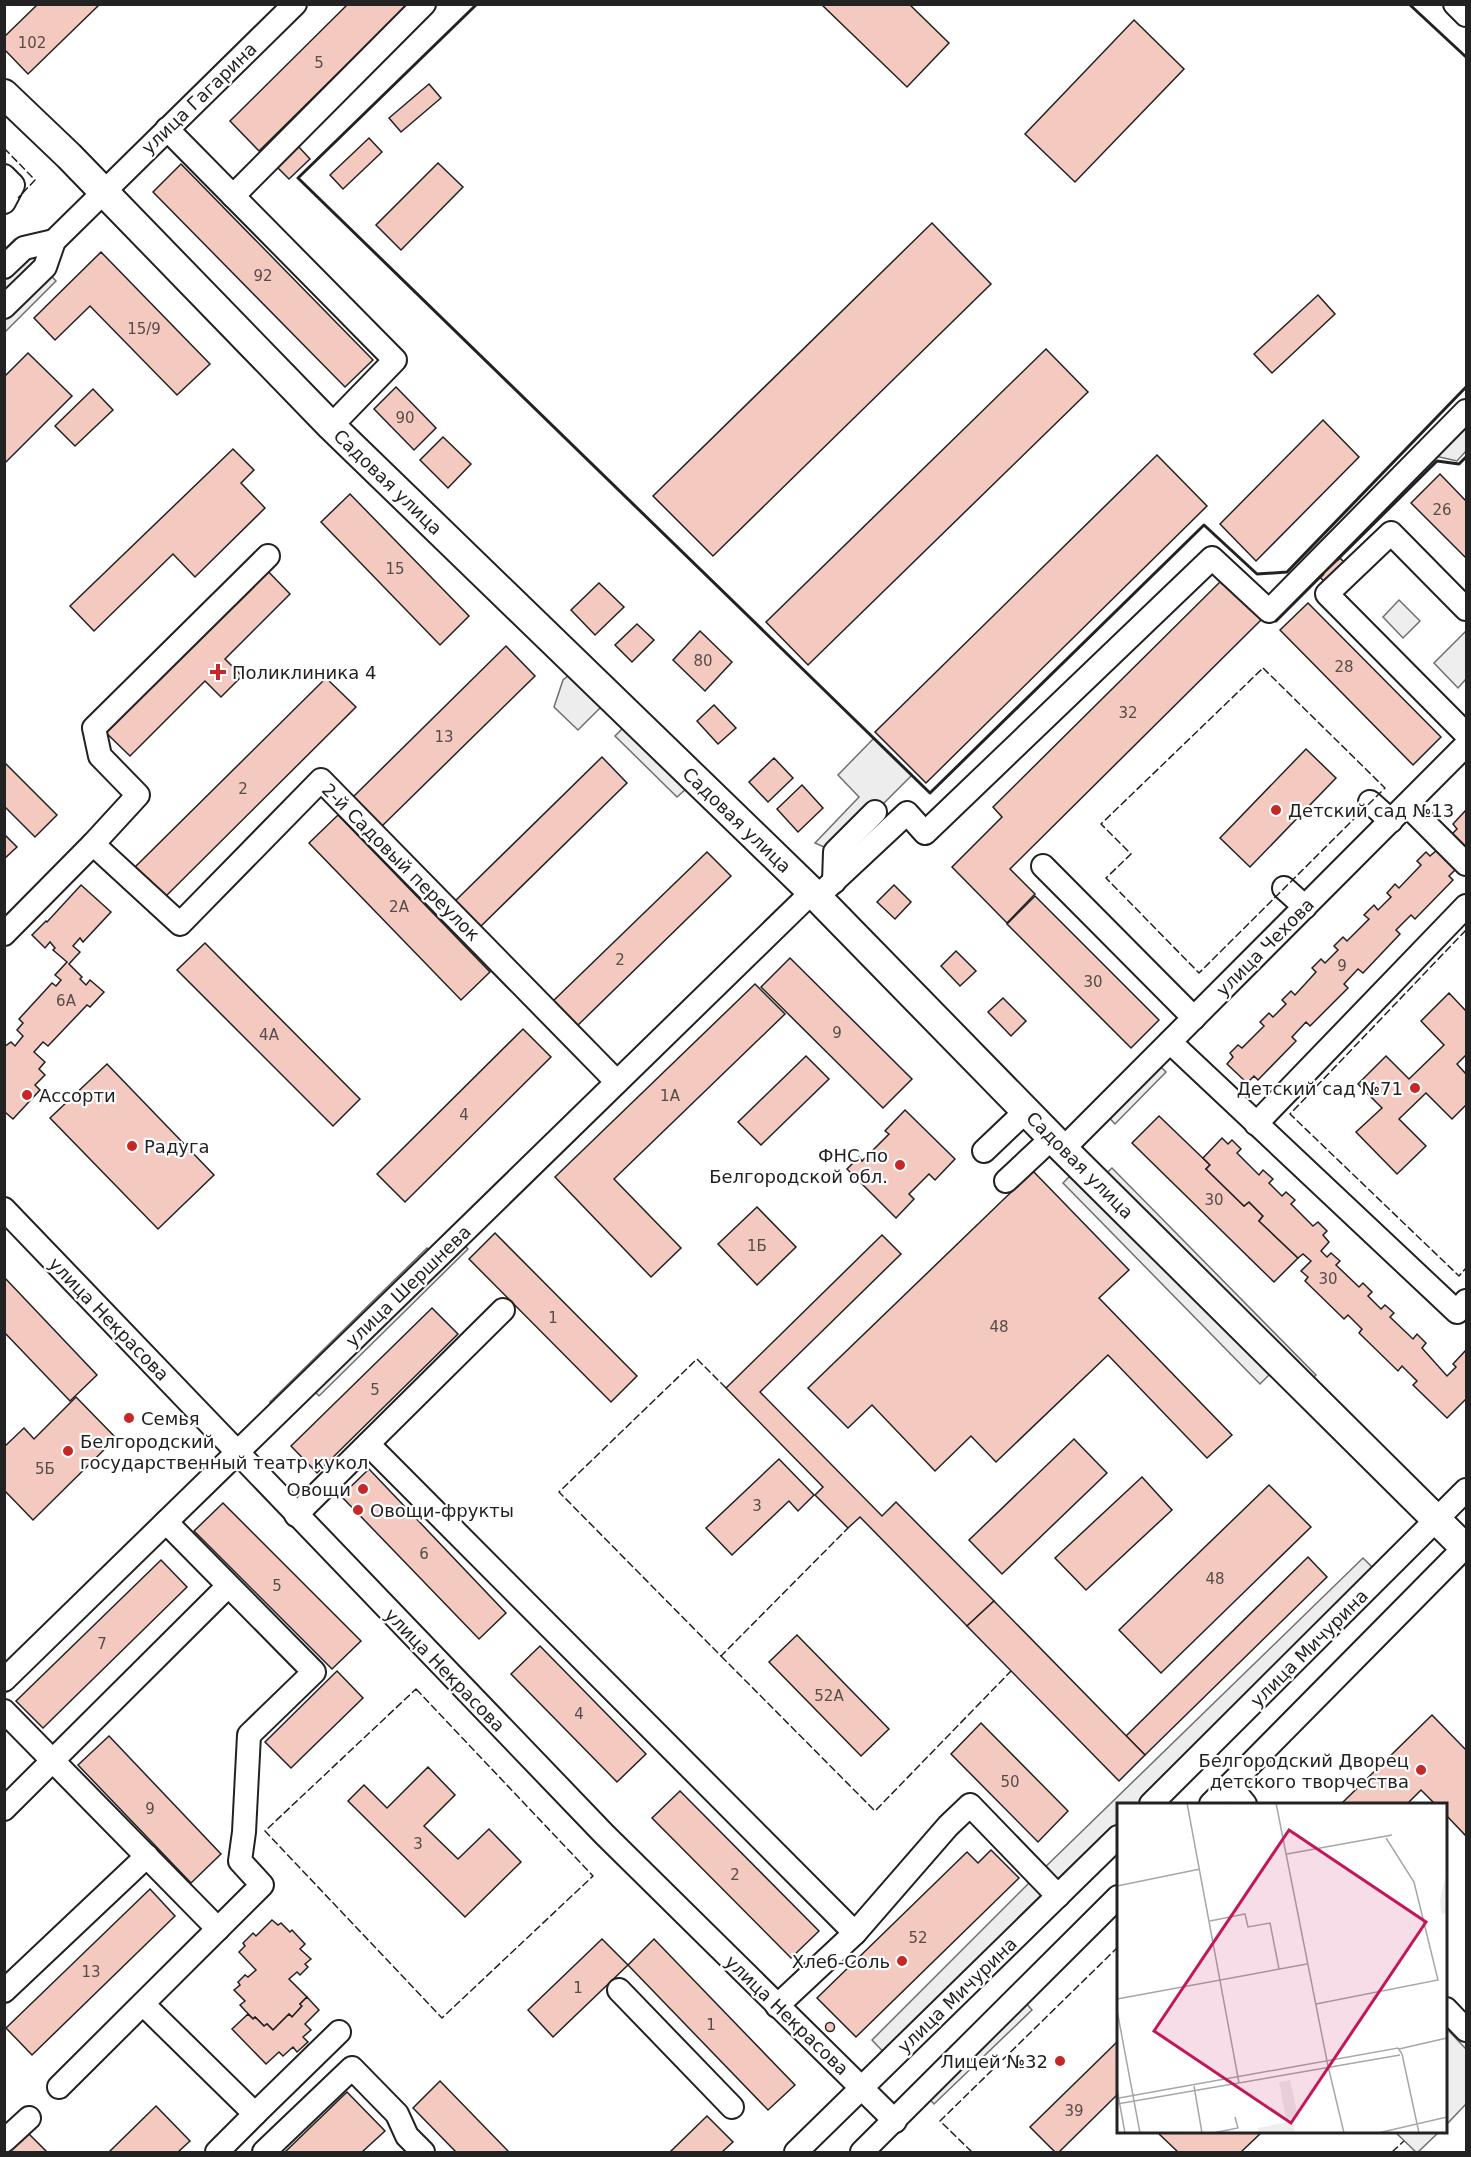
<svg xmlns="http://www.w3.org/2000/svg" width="1471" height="2157" viewBox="0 0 1471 2157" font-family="'DejaVu Sans',sans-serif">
<rect width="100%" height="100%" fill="#fff"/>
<g fill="#eee" stroke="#6f6f6f" stroke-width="1.5">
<polygon points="1399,600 1420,621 1403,638 1383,617"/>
<polygon points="1466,631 1466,679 1458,688 1434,663"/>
<polygon points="1446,2028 1466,2049 1466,2104 1446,2125"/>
<polygon points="1395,2132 1439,2132 1418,2152 1416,2152"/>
</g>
<g fill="#ededed" stroke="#6f6f6f" stroke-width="1.5">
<polygon points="15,239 56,281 5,332 5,249"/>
<polygon points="1466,411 1466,451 1457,461 1435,456"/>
<polygon points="579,667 611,697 578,730 554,707 563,680"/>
<polygon points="633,718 696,780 677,797 615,736"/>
<polygon points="874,738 912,775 835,852 815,843 859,797 838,775"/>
<polygon points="1153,1059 1166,1072 1115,1124 1102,1110"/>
<polygon points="1080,1166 1097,1182 1112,1168 1316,1375 1303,1388 1279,1365 1260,1384 1063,1183"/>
<polygon points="457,1238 468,1249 319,1396 308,1384 279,1412 270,1402 427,1248 437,1257"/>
<polygon points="1363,1558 1381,1576 1150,1804 1118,1804 1118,1836 891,2060 872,2040 1037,1875"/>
<polygon points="1020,1996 1032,2010 934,2104 923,2092"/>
</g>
<g fill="#f3c9c0" stroke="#222" stroke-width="1.5">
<polygon points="38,4 100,4 28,74 4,49 4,37"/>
<polygon points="348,4 408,4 259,151 230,121"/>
<polygon points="821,4 909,4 949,43 907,87"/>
<polygon points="1134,20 1184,69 1075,182 1025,134"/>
<polygon points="429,84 441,98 401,132 389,118"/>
<polygon points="369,138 382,152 343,189 330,175"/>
<polygon points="298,146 310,159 289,179 277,167"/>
<polygon points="438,163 463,187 401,250 376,225"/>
<polygon points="181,164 373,360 345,387 153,192"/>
<polygon points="932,223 991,284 713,556 653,496"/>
<polygon points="101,252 210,364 177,395 90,306 55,340 34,318"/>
<polygon points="1318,295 1335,314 1272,373 1254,354"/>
<polygon points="1046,349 1088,392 808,665 766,622"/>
<polygon points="28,353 72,396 4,464 4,377"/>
<polygon points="396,387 436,428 414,450 374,409"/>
<polygon points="93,389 113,410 75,446 55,426"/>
<polygon points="1323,420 1359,457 1256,561 1220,524"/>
<polygon points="443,437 471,464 448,488 420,460"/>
<polygon points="233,449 254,470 241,483 265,508 195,577 173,554 94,631 70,606"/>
<polygon points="1157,455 1207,506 926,783 875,732"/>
<polygon points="1440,474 1466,501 1466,558 1411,503"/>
<polygon points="350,494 469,616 440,645 321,522"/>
<polygon points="1340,558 1351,569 1331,589 1320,577"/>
<polygon points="261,564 290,594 225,659 242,676 221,697 205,681 130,756 99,726"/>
<polygon points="1223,579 1262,619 1010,869 1035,894 1007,923 952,867 1002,817 993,807"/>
<polygon points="599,583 624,607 595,635 571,610"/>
<polygon points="1308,603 1441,737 1413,765 1280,630"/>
<polygon points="637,624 654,640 632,662 615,645"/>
<polygon points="700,631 732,662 705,691 673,660"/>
<polygon points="506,646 535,676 381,827 352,798"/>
<polygon points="326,678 356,707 161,901 131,871"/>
<polygon points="714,705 736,728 718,744 697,721"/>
<polygon points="1306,749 1336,778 1250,867 1220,838"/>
<polygon points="602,757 627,783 477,930 452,904"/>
<polygon points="774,758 793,778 768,802 749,782"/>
<polygon points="4,762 57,815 35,837 4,806"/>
<polygon points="802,785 823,808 798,832 777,809"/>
<polygon points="1466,810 1466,851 1451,835 1457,829 1453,824"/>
<polygon points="338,815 490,972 461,1000 309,843"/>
<polygon points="4,834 17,847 4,859"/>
<polygon points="1437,850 1456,869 1449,876 1453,880 1415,919 1411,915 1396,930 1400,934 1363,973 1358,969 1344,984 1348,988 1310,1026 1306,1022 1292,1037 1296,1041 1258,1080 1254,1076 1247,1083 1227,1064 1233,1057 1230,1053 1238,1045 1242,1048 1264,1026 1260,1022 1269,1013 1273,1017 1286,1004 1282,1000 1291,991 1295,995 1316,972 1312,968 1321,959 1325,963 1338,950 1334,946 1343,937 1347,941 1369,919 1364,915 1374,905 1378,910 1391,897 1387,893 1395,884 1399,888 1421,865 1417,861 1426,852 1430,856"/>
<polygon points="707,852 731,876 576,1027 552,1002"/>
<polygon points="81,885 111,912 83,942 80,938 73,946 80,952 69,964 82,977 80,979 86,985 90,980 104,992 90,1007 87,1005 48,1046 43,1042 34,1052 45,1062 39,1069 45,1075 35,1085 40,1090 13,1119 6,1113 4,1115 4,1047 11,1042 15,1046 23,1036 17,1030 23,1023 19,1019 52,983 56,986 61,980 55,975 67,962 53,950 55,948 50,942 45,948 32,935 46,921 47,922"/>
<polygon points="894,885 911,902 895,919 877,902"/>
<polygon points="1035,896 1159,1020 1131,1048 1007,924"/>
<polygon points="205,943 360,1099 333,1126 177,970"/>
<polygon points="956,951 976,971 960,986 941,966"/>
<polygon points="790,958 912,1079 883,1108 761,987"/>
<polygon points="755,984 785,1014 614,1179 681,1248 651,1277 555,1177"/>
<polygon points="1449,993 1466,1011 1466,1055 1457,1064 1466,1074 1466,1105 1452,1119 1426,1093 1399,1119 1426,1146 1397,1174 1356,1132 1382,1108 1358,1084 1386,1056 1409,1079 1444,1045 1421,1021"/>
<polygon points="1003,998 1026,1021 1011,1036 988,1012"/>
<polygon points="523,1029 551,1057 405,1202 377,1174"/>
<polygon points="806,1056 829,1079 761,1145 738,1122"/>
<polygon points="107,1064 214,1175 158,1229 50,1118"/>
<polygon points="905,1110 955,1159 935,1180 929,1174 909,1194 914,1199 896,1218 847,1169 859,1157 862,1161 889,1134 885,1131"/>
<polygon points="1159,1116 1210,1165 1206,1169 1244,1206 1249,1202 1263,1216 1259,1221 1298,1258 1274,1282 1132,1143"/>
<polygon points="1222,1138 1228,1144 1232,1140 1241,1149 1237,1153 1259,1175 1263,1170 1273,1179 1269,1183 1282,1196 1286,1192 1295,1200 1291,1204 1313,1226 1318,1222 1327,1231 1323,1235 1329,1242 1321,1251 1327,1257 1331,1253 1340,1261 1336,1265 1359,1287 1363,1283 1372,1292 1368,1296 1381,1309 1385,1305 1394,1313 1390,1317 1413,1339 1417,1334 1426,1343 1422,1348 1447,1376 1456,1367 1453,1364 1466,1350 1466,1399 1447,1418 1413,1385 1417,1381 1402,1366 1398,1371 1359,1333 1362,1329 1348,1315 1344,1319 1305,1281 1308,1277 1301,1271 1311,1261 1303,1254 1298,1258 1259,1221 1263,1216 1249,1202 1244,1206 1206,1169 1210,1165 1203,1158"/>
<polygon points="1033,1171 1129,1270 1099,1298 1232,1435 1207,1458 1108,1355 996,1462 971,1436 935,1471 872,1405 848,1428 808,1388"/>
<polygon points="757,1207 796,1247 757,1285 718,1244"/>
<polygon points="495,1233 637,1376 611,1402 469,1259"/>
<polygon points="882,1235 901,1254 760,1392 882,1516 896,1502 994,1601 967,1626 860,1517 848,1528 815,1495 823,1487 726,1388"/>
<polygon points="4,1277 97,1375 70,1401 4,1332"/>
<polygon points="432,1308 458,1334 317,1473 291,1446"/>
<polygon points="76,1397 116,1438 33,1520 4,1490 4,1447 24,1428 34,1439"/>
<polygon points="1074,1439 1107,1473 1002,1574 969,1540"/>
<polygon points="779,1459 814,1495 798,1511 789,1501 732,1555 706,1528"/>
<polygon points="369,1469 506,1613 479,1639 341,1496"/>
<polygon points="1142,1477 1172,1510 1086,1590 1055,1558"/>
<polygon points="1269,1485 1311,1527 1161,1673 1119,1630"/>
<polygon points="223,1503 361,1641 332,1669 194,1531"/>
<polygon points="1308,1557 1327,1577 1145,1755 1126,1736"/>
<polygon points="161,1560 187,1587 43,1728 16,1701"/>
<polygon points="994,1601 1145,1755 1119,1781 967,1626"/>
<polygon points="797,1635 889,1729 861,1756 769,1662"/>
<polygon points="540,1646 646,1754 617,1782 511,1674"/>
<polygon points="337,1671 363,1698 291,1768 265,1742"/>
<polygon points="1432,1715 1466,1750 1466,1836 1446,1815 1446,1804 1435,1804 1421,1790 1407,1804 1341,1804"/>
<polygon points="981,1723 1068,1811 1038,1842 951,1754"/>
<polygon points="109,1736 221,1854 191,1883 78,1765"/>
<polygon points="428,1767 455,1795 424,1826 458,1859 489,1829 521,1862 465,1917 348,1801 364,1785 387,1808"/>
<polygon points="680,1791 819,1931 791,1958 652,1818"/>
<polygon points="991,1850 1019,1878 856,2037 817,1998 967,1852 978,1863"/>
<polygon points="150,1889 175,1916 32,2055 6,2028"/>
<polygon points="272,1920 278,1925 281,1923 290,1932 292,1930 305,1944 300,1949 311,1959 305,1964 308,1967 300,1975 297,1972 289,1979 307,1997 300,2004 302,2006 292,2017 289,2014 273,2030 267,2024 264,2026 255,2017 253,2019 240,2005 245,2001 234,1990 240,1985 238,1982 245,1975 248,1977 256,1970 239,1952 245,1946 243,1943 253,1933 256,1936"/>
<polygon points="602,1939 628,1965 553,2037 528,2010"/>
<polygon points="654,1939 795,2085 768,2110 628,1965"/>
<polygon points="307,1997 319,2010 305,2024 311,2030 303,2037 308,2042 297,2052 293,2047 283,2056 279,2052 266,2064 232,2029 248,2014 253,2019 255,2017 264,2026 267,2024 273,2030 289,2014 292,2017 302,2006 300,2004"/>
<circle cx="830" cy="2027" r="4.5"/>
<polygon points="1118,2041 1118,2094 1059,2152 1055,2152 1030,2127"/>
<polygon points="440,2081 509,2152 456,2152 413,2108"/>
<polygon points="347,2092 385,2131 362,2152 285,2152"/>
<polygon points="156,2106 190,2141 178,2152 109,2152"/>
<polygon points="707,2116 733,2142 722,2152 670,2152"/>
<polygon points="1157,2132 1262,2132 1241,2152 1178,2152"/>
<polygon points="28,2133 47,2152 8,2152"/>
</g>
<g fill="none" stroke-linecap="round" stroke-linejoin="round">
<defs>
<g id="minor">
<polyline points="1455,4 1466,15"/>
<polyline points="167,129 395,360 331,426"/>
<polyline points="4,176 13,185 4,202"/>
<polyline points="233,196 424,4"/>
<polyline points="4,267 24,248 54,241"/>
<polyline points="4,307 45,267 54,241 295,4"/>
<polyline points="1466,609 1391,533 1327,594 1466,734"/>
<polyline points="1370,802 1391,821"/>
<polyline points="1407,805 1466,864"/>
<polyline points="93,844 138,795 100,756 94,728 268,556"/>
<polyline points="1043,866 1194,1018"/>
<polyline points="834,882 835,852 875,812"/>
<polyline points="1284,888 1305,907"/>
<polyline points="817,897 907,813 925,833 1212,558 1269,611 1466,411"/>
<polyline points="4,934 93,844 180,924 321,780 617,1082"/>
<polyline points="1170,1042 1457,1312 1466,1301"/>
<polyline points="1256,1124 1466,906"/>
<polyline points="1063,1149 1466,745"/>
<polyline points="984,1151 1026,1111"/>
<polyline points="1006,1181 1052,1138"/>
<polyline points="4,1209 604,1834 895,2121"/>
<polyline points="368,1444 855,1933"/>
<polyline points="296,1515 503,1310"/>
<polyline points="4,1680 812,892"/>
<polyline points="4,1711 218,1929"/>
<polyline points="1230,1786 1245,1804"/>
<polyline points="1151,1804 1466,1490"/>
<polyline points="1211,1804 1466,1546"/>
<polyline points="4,1809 228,1586"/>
<polyline points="619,1990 732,2107"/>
<polyline points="4,1991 147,1856"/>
<polyline points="143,2004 255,2114 217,2152"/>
<polyline points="777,2006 855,1933 948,1826 970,1805 1058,1896"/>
<polyline points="1446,2009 1466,2030"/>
<polyline points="59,2087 262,1885 240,1861 244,1832 249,1735 314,1672 166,1522"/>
<polyline points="255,2114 339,2032"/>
<polyline points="4,2141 29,2118"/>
<polyline points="264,2152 352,2068 397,2114 407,2136 423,2152"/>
<polyline points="796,2152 1118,1837"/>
<polyline points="862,2152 1118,1897"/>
</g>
<polyline id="major" points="4,94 69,156 331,426 812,892 1063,1149 1465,1548"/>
</defs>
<use href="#minor" stroke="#222" stroke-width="26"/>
<use href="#major" stroke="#222" stroke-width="32"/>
<use href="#minor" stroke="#fff" stroke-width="22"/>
<use href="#major" stroke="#fff" stroke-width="28"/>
<g stroke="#222" stroke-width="1.5" stroke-dasharray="8 3" stroke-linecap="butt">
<polyline points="4,148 35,180 18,198"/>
<polygon points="1263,668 1385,788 1199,973 1106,878 1131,854 1101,824"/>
<polyline points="1466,930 1290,1114 1459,1276 1466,1268"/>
<polyline points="726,1388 697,1359 559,1492 721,1656 848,1528"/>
<polyline points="721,1656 875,1811 1011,1671"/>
<polygon points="416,1689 593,1876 442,2018 265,1831"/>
<polyline points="972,2152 940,2121 1118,1947"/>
<polyline points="1392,2152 1404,2141"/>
</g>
<g stroke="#222" stroke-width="3">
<polyline points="477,4 298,178 930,793 1204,525 1257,574 1287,572 1466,387"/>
<polyline points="1409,4 1466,57"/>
<polyline points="1338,559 1437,461 1459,464 1466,457"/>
<polyline points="1276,621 1323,574"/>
</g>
</g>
<g fill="#c62828" stroke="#fff" stroke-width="2">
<path d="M215 663h6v6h6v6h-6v6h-6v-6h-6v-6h6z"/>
<circle cx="1276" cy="810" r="6"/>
<circle cx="1415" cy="1088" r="6"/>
<circle cx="27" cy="1095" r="6"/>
<circle cx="132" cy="1146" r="6"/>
<circle cx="900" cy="1165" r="6"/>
<circle cx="129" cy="1418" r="6"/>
<circle cx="68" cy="1451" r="6"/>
<circle cx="363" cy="1489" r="6"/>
<circle cx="358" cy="1510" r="6"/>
<circle cx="1421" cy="1770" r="6"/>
<circle cx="902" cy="1961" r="6"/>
<circle cx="1060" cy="2061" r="6"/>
</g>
<g text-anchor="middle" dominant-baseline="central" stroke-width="4.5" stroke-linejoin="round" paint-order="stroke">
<g font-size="15" fill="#564c4a">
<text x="32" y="43">102</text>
<text x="319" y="63">5</text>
<text x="263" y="276">92</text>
<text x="144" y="329">15/9</text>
<text x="405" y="418">90</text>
<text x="1442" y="510">26</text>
<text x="395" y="569">15</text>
<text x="703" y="661">80</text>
<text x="1344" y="667">28</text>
<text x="1128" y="713">32</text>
<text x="444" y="737">13</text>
<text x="243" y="789">2</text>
<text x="399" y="907">2А</text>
<text x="620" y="960">2</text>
<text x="1342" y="966">9</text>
<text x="1093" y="982">30</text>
<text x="66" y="1001">6А</text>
<text x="837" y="1033">9</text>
<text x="269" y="1035">4А</text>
<text x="670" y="1096">1А</text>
<text x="464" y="1115">4</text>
<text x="1214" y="1200">30</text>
<text x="757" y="1246">1Б</text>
<text x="1328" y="1279">30</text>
<text x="553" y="1318">1</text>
<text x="999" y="1327">48</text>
<text x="375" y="1390">5</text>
<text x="45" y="1469">5Б</text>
<text x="757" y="1506">3</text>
<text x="424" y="1554">6</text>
<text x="1215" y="1579">48</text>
<text x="277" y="1586">5</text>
<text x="102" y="1644">7</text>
<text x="829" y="1696">52А</text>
<text x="579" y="1714">4</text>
<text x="1010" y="1782">50</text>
<text x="150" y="1809">9</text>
<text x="418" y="1844">3</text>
<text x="735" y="1875">2</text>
<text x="918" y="1938">52</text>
<text x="91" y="1972">13</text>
<text x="578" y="1988">1</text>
<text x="711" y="2025">1</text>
<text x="1074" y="2111">39</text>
</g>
<g font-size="18" fill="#222" stroke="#fff">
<text transform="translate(199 98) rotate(-44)">улица Гагарина</text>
<text transform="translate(388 482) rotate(44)">Садовая улица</text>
<text transform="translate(737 820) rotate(44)">Садовая улица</text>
<text transform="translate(401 862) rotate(45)">2-й Садовый переулок</text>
<text transform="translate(1265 947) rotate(-45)">улица Чехова</text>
<text transform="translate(1080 1165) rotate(45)">Садовая улица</text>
<text transform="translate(408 1286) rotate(-44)">улица Шершнева</text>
<text transform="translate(109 1319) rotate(46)">улица Некрасова</text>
<text transform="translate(1309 1648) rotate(-45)">улица Мичурина</text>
<text transform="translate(445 1670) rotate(46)">улица Некрасова</text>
<text transform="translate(957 1995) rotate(-44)">улица Мичурина</text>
<text transform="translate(787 2015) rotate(44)">улица Некрасова</text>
</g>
<g font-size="18" fill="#222" stroke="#fff" text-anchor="start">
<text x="232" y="672">Поликлиника 4</text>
<text x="1288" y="810">Детский сад №13</text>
<text x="1403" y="1088" text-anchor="end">Детский сад №71</text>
<text x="39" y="1095">Ассорти</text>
<text x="144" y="1146">Радуга</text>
<text x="888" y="1155" text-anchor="end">ФНС по<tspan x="888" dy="21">Белгородской обл.</tspan></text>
<text x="141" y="1418">Семья</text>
<text x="80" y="1441">Белгородский<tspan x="80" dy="21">государственный театр кукол</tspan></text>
<text x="351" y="1489" text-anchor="end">Овощи</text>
<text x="370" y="1510">Овощи-фрукты</text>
<text x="1409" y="1760" text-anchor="end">Белгородский Дворец<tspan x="1409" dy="21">детского творчества</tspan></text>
<text x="890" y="1961" text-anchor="end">Хлеб-Соль</text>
<text x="1048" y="2061" text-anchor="end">Лицей №32</text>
</g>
</g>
<g transform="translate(1117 1803)">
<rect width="330" height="330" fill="#fff"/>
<path d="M330,68V110L324,111L323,97ZM173,277L181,314L169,316L162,279ZM176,318L178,330H142L141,325Z" fill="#eee"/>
<path fill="none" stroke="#a7a7a7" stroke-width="1.5" d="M70,0L122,280M159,0L211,263M170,51L275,32M0,83L83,66M93,118L128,111L131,124L153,120L162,166M0,196L190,161M199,201L321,177L297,79L269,35M0,207L23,330M282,246L330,235M285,251L302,330M211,263L227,330M77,283L85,330M0,286L8,330M2,295L281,245L285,251M0,301L283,252M96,330L121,325L118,314M261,330L330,314"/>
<path fill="#c2185b" fill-opacity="0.15" stroke="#c2185b" stroke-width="3" d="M172,27L309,119L174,320L37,228Z"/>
<rect width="330" height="330" fill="none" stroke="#222" stroke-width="3"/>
</g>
<rect width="1471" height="2157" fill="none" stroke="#222222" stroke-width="12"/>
</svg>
